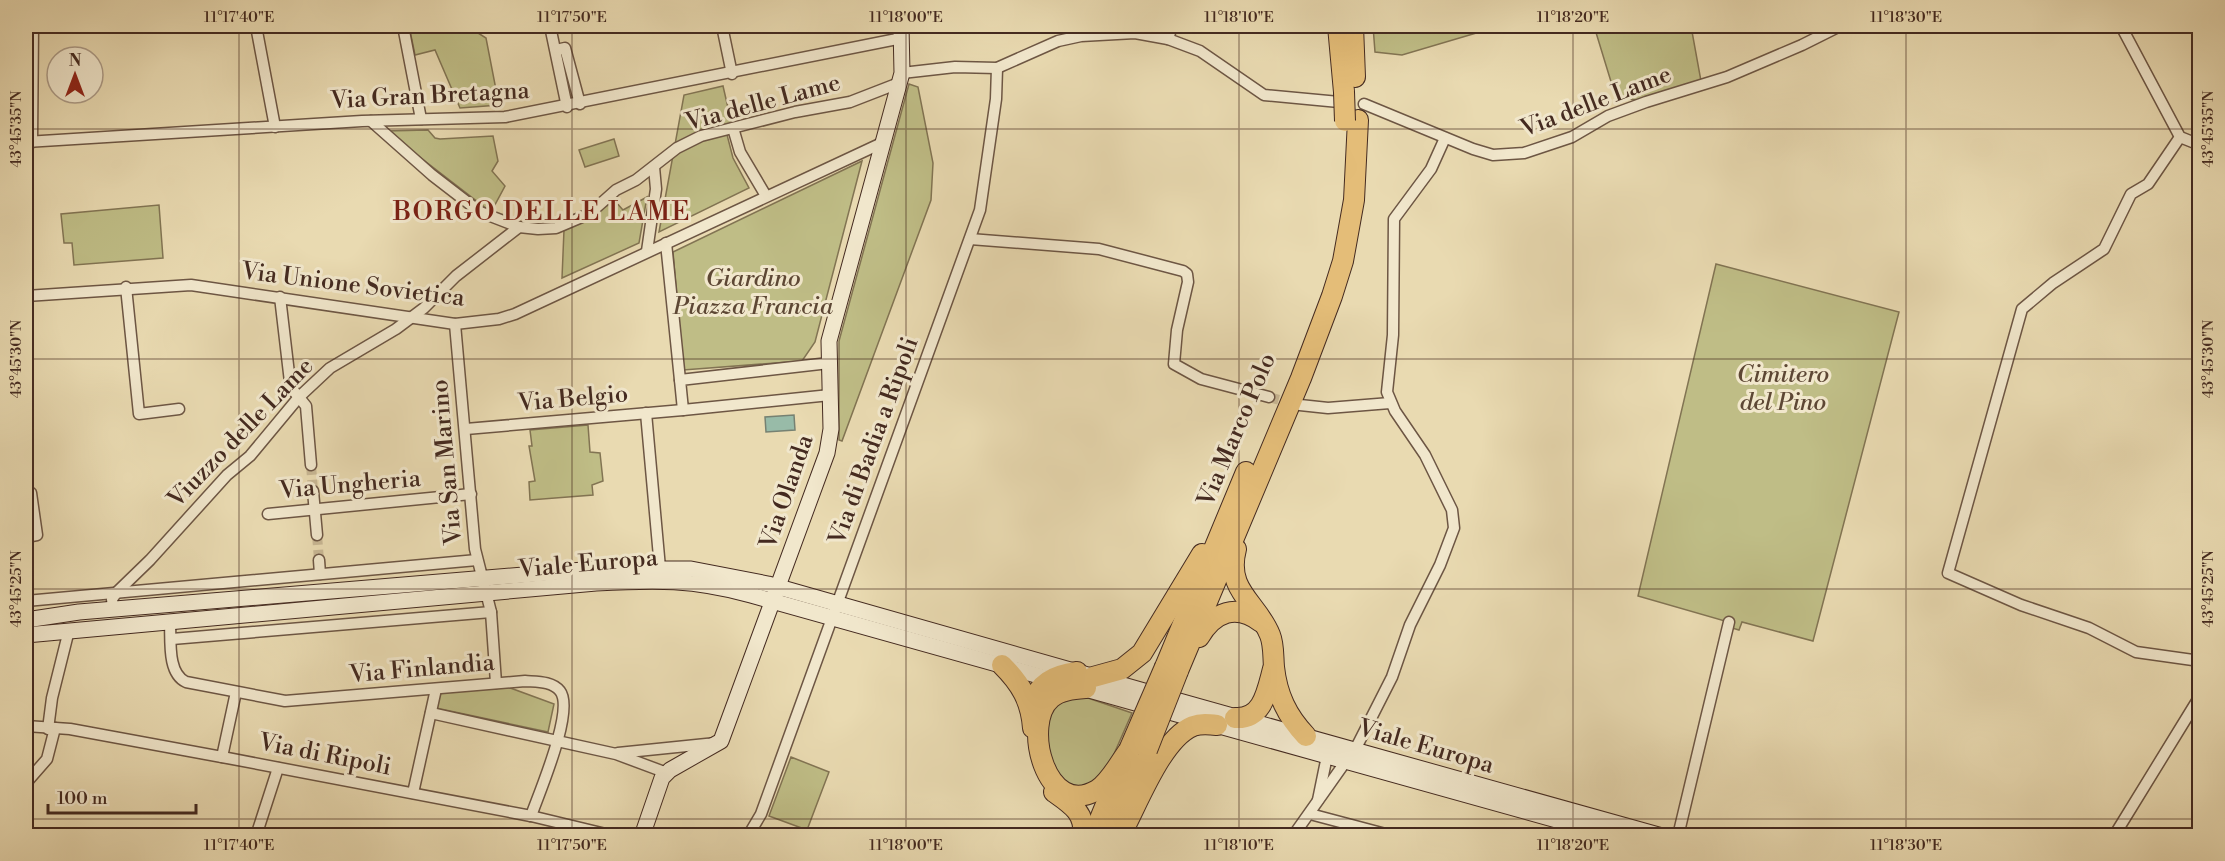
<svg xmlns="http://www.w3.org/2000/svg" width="2225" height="861" viewBox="0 0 2225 861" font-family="'Libre Bodoni',serif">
<rect width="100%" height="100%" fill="#e9dab1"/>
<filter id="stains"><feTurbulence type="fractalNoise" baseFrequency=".00333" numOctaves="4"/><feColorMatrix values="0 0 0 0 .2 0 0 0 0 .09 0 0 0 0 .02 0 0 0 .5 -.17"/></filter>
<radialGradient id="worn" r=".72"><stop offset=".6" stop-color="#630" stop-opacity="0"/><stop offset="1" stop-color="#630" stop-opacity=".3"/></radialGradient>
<g fill="#bfbd86" stroke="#827453" stroke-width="1.5">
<polygon points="409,26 477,26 478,33 486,38 499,105 460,108 435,50 415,55"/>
<polygon points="1373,26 1500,26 1402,55 1375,52"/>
<polygon points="1594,26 1691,26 1701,81 1639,100 1616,98"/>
<polygon points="909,84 918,87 933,163 931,200 842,441 839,440 839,341"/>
<polygon points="723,86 732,125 725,127 733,158 749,188 659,232 684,95"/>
<polygon points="428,130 435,138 440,139 493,136 498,161 492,171 505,186 491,212 386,131"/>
<polygon points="614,139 619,156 585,167 579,150"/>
<polygon points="862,161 815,342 802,361 683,370 673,252"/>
<polygon points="647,197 639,243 562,278 564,230 615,201 623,210"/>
<polygon points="159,205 163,258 74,265 72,243 64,243 61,214"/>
<polygon points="1716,264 1899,312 1813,641 1742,622 1739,630 1732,628 1732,623 1638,596"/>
<polygon points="588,425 590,452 600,453 603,481 592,485 593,495 530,500 529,482 535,481 529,446 532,446 530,430"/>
<polygon points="505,686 554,704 548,732 436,708 440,693"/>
<polygon points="1082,696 1132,713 1103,779 1072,790 1048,772 1046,712 1053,703"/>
<polygon points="791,757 829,772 807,830 769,816"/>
</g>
<polygon fill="#98bba8" stroke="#768172" stroke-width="1.5" points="794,415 795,430 766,432 765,417"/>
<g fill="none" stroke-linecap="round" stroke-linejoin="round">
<g stroke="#c8b794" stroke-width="10" stroke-dasharray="10 5" stroke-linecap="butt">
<polyline points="1269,397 1294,404"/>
<polyline points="311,465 313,491"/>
<polyline points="317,535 319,560"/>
</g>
<defs>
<g id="street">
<polyline points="256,26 275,127"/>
<polyline points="403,26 421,119"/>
<polyline points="550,26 567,107"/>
<polyline points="722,26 732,74"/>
<polyline points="2121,26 2180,137 2200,145"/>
<polyline points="1168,39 1172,26"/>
<polyline points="556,50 565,48 580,104"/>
<polyline points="902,73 955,67 997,68 1058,41 1081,36 1135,33 1168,39 1200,51 1264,95 1339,102"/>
<polyline points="1364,104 1473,149 1493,155 1524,153 1572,137 1608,116 1646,102 1727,77 1802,45 1840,26"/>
<polyline points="371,121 432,175 480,212 519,227 538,229 556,228 589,214 616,190 636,180 677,148 701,136 795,112 850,102 899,83"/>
<polyline points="733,128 740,152 766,196"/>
<polyline points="2180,137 2148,184 2131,194 2104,249 2053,283 2022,309 1948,573 2021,605 2089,628 2136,652 2200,661"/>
<polyline points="26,142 362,121 505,117 902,38"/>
<polyline points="32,142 33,26"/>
<polyline points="970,239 1099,249 1183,271 1187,274 1188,282 1177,330 1174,364 1201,379 1269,397"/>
<polyline points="666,243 680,380"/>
<polyline points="647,251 656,189 654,167"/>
<polyline points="126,287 139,414 179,409"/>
<polyline points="26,296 191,285 455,324 499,319 515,314 882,143"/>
<polyline points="280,297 290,382 293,390 306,406 311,465"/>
<polyline points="455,324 475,549 491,612 496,683"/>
<polyline points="829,363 680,380 683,410 830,395"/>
<polyline points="1300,405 1328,408 1390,403"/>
<polyline points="646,413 660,568"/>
<polyline points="466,429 683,410"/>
<polyline points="313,491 317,535"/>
<polyline points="26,494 31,493 37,535 26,537"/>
<polyline points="268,514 471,494"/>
<polyline points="319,560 320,574"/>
<polyline points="26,601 477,560"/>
<polyline points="113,609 112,599 117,592 150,560 227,475 250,456 299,397 330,368 396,329 424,308 456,276 519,227"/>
<path d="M170,622C171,640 167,673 186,682L285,701L525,681C537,682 552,681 560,691C575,710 539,793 531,816"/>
<polyline points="172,639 491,612"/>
<polyline points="431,713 616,754 667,773"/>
<polyline points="26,726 70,729 222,757 531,816 614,836"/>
<polyline points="48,729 52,698 69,630"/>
<polyline points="618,753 716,743"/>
<polyline points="222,757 236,692"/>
<polyline points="26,783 47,759 55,728"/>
<polyline points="413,793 436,689"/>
<polyline points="1318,800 1327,756"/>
<polyline points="1310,814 1393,836"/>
<polyline points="256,836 278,768"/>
<polyline points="748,836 761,814 980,210 996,99 997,68"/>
<polyline points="1293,836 1358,744 1392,677 1410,625 1440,565 1454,528 1452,510 1425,455 1395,411 1387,392 1393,335 1394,219 1431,169 1445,138"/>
<polyline points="1678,836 1729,622"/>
<polyline points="2114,836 2200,696"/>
</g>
<g id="secondary">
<polyline points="26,620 79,612 595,569 691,569 768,584 1144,691"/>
<path d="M26,635L596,583C657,580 692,579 751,595L1139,704"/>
<polyline points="1179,701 1662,836"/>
<polyline points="1173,713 1614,836"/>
<polyline points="642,836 662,778 670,770 721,741 827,453 831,429 829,341 902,73 901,26"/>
</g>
<g id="highway">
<polyline points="1338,26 1344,92"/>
<polyline points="1353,26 1355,77"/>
<path d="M1236,549C1225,591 1257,602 1270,635C1274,645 1273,656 1274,667C1277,695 1287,716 1306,736"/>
<path d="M1199,637C1214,612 1236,603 1261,622"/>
<path d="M1002,665C1021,684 1031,701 1033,728"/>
<polyline points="1165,667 1246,472"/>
<polyline points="1178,671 1301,378 1332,296 1343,261 1354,200 1358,120"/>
<polyline points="1093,677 1122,669 1142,653 1202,554"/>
<path d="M1086,688C1074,689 1060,690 1051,698C1021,723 1046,820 1097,790C1110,782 1120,762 1129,750"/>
<path d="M1031,706C1038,683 1054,675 1077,672"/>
<path d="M1235,718C1263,720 1267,691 1273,669"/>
<path d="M1054,792C1071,804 1086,813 1083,836"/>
<polyline points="1108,833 1147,750"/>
<polyline points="1093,836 1118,775"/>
<path d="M1120,836C1137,806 1161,739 1193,726C1201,723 1209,724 1217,725"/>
</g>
</defs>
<use href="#street" stroke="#6d5644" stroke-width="13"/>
<use href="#secondary" stroke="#442a20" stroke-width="17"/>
<use href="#highway" stroke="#442a20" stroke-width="22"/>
<use href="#street" stroke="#f1e7cc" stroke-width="10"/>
<use href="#secondary" stroke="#f1e7cc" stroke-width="15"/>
<use href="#highway" stroke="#e4bd78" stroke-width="20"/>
<defs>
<g id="highway-bridge">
<polyline points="1344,92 1345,121"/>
<polyline points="1129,750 1165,667"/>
<polyline points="1147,750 1178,671"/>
</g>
</defs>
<use href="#highway-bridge" stroke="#442a20" stroke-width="22" stroke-linecap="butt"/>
<use href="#highway-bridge" stroke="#e4bd78" stroke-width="20"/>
</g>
<path fill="none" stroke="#442a20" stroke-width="1.5" stroke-opacity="0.45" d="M239,26V836M572,26V836M906,26V836M1239,26V836M1573,26V836M1906,26V836M26,129H2200M26,359H2200M26,589H2200M26,819H2200"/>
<g text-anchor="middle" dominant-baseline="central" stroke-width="6" stroke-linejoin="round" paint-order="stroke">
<g font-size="24" fill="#442a20" stroke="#f1e7cc">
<text transform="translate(430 96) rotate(-3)">Via Gran Bretagna</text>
<text transform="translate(1596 102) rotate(-21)">Via delle Lame</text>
<text transform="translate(763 103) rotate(-15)">Via delle Lame</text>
<text transform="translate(353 285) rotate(7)">Via Unione Sovietica</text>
<text transform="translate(573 399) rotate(-5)">Via Belgio</text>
<text transform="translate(1237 430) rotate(-67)">Via Marco Polo</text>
<text transform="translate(241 433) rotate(-46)">Viuzzo delle Lame</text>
<text transform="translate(874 441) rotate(-70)">Via di Badia a Ripoli</text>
<text transform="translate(447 462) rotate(-95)">Via San Marino</text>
<text transform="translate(350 485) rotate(-5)">Via Ungheria</text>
<text transform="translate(787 492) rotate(-71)">Via Olanda</text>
<text transform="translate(588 564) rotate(-5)">Viale Europa</text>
<text transform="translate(422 669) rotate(-5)">Via Finlandia</text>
<text transform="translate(1426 747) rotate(16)">Viale Europa</text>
<text transform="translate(325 755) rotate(11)">Via di Ripoli</text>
</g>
<g font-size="24" font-style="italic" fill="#5d4734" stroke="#f1e7cc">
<text x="753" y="279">Giardino<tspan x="753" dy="28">Piazza Francia</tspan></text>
<text x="1783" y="375">Cimitero<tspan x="1783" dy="28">del Pino</tspan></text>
</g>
<g font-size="26" letter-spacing="1.5" fill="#7a1f14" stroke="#f1e7cc">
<text x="542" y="212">BORGO DELLE LAME</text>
</g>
</g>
<rect width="2225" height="861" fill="none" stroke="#e9dab1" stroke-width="66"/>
<g transform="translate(75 75)"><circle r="28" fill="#f1e7cc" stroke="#ac9b87" stroke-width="1.5"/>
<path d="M0-4.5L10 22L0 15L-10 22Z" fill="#8f2418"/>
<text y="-9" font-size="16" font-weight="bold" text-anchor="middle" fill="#442a20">N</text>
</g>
<path d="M48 804v9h148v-9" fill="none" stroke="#442a20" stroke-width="3"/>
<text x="57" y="804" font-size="18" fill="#442a20" stroke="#f1e7cc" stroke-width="4.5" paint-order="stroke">100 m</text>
<rect x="33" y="33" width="2159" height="795" fill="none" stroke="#442a20" stroke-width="2"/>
<g font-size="15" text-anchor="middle" fill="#442a20">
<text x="239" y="22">11°17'40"E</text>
<text x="572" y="22">11°17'50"E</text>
<text x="906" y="22">11°18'00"E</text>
<text x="1239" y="22">11°18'10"E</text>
<text x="1573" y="22">11°18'20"E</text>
<text x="1906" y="22">11°18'30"E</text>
<text transform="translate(16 129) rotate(-90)" y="5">43°45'35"N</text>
<text transform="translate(2208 129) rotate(-90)" y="5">43°45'35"N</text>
<text transform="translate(16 359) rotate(-90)" y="5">43°45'30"N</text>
<text transform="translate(2208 359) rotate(-90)" y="5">43°45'30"N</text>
<text transform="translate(16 589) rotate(-90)" y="5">43°45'25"N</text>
<text transform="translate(2208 589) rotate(-90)" y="5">43°45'25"N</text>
<text x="239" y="850">11°17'40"E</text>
<text x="572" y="850">11°17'50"E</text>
<text x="906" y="850">11°18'00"E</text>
<text x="1239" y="850">11°18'10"E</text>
<text x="1573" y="850">11°18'20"E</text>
<text x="1906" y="850">11°18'30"E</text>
</g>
<rect width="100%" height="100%" filter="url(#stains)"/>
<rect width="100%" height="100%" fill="url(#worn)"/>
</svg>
